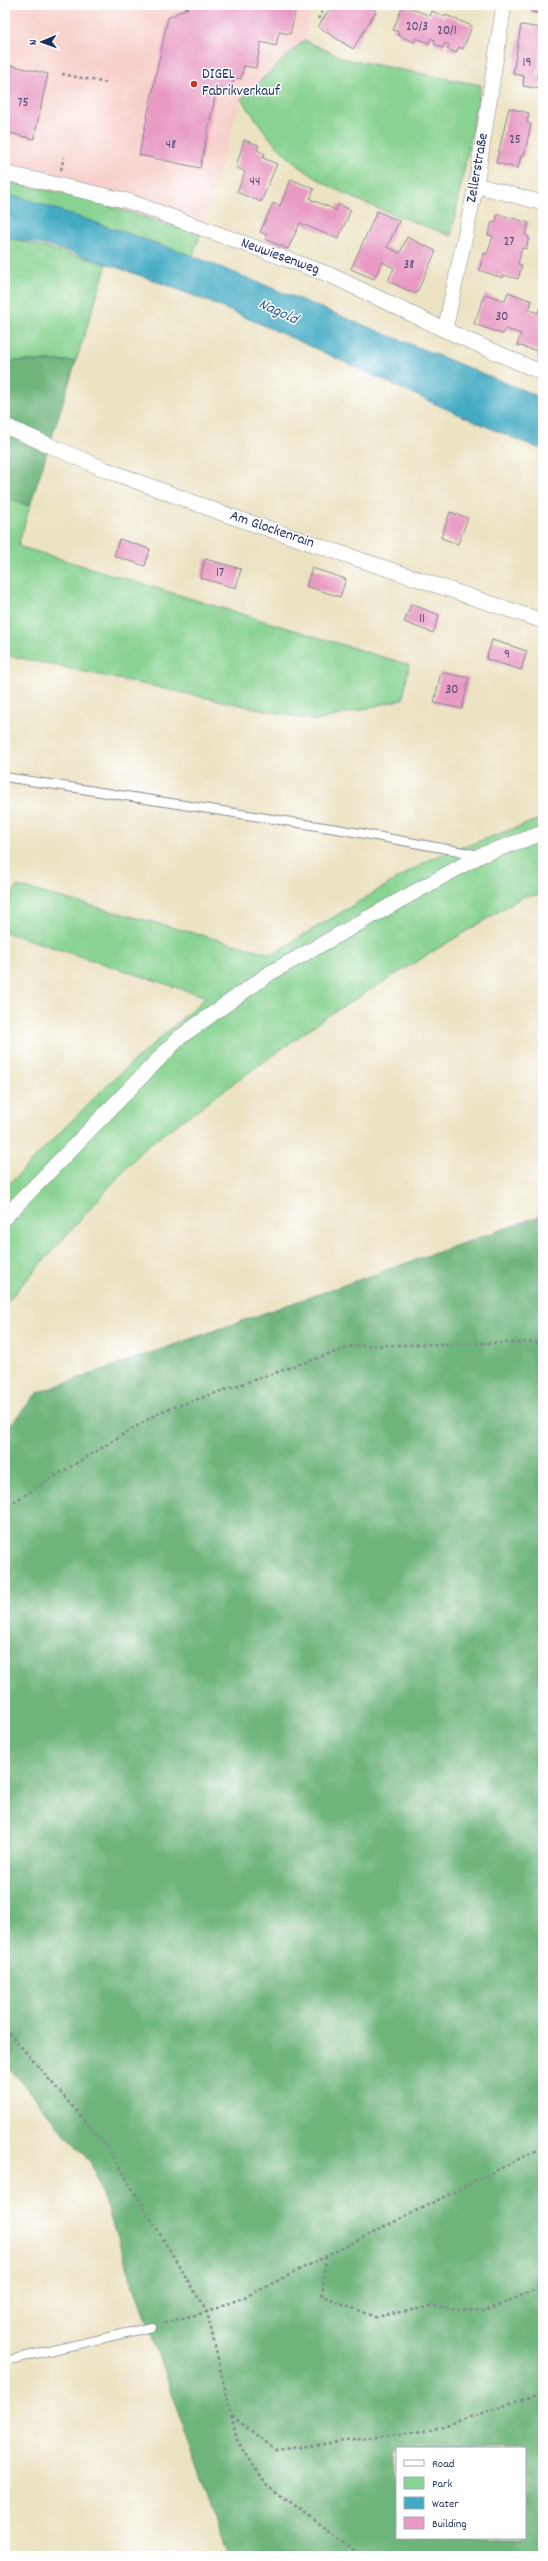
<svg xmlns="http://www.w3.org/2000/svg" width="548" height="2561" viewBox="0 0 548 2561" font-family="Dekko,sans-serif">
<rect width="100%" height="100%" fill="#fff"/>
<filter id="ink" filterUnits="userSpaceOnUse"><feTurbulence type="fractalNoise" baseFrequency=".025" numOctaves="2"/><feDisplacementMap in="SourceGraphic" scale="8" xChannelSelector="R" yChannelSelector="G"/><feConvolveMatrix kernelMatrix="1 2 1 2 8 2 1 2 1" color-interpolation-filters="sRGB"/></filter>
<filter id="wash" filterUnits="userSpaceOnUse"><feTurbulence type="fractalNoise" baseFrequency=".012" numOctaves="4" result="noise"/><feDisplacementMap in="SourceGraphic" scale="16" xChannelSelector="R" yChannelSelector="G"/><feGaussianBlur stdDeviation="0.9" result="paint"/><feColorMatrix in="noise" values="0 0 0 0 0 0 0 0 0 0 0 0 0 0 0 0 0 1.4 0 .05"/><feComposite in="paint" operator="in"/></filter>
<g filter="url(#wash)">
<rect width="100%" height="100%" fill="#ece3c3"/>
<polygon fill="#f7d0cb" points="5,5 313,5 304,40 241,99 200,235 88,199 5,181"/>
<g fill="#88d391" stroke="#528178">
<path d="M304,40L345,59L481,85L451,236C395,213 330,197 285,154C268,139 255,117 241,99Z"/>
<polygon points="5,181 88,199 200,235 193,256 23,198 5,195"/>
<polygon points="5,237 107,264 76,361 5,361"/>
<polygon points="5,497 30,506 18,546 409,665 403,699 316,721 5,655"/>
<polygon points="543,818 543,895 524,896 326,1017 144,1148 5,1304 5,1188 106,1086 206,997 5,932 5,910 17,886 272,954 430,859"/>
</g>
<g fill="#6eb57b" stroke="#44726c" fill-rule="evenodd">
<polygon points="5,361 76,361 30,506 5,497"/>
<path d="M543,1215V2556H228L91,2163L5,2063V1431L37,1393ZM397,2448H525V2538H397Z"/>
</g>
<path fill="#43aac3" stroke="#2f6c90" d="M5,195L23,198L193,256L543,398V450C409,397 282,327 147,278C101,262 53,244 5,237Z"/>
<g id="blocks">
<g fill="#e89ac3">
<polygon points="192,5 297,5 290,34 279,32 276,46 261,42 256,68 244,66 241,79 234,78 231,91 217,88 200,168 139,155 168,18"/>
<polygon points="332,5 374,5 372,8 376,11 353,49 318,27"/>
<polygon points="403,5 430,16 432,11 445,17 446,15 472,26 463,49 459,47 456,53 447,49 449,45 445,43 443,48 434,44 435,40 431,38 429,43 416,38 414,42 398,35 399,32 393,30"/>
<polygon points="532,5 543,5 543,14 531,12"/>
<polygon points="521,25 543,28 537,77 542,78 540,89 523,86 524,76 513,74"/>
<polygon points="5,64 48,74 34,139 5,132"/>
<polygon points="509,108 529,113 527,123 531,124 524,156 521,156 518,168 496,163"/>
<polygon points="244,140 259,145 257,150 265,154 263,158 277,164 261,202 237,192 245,172 236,167"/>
<polygon points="291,179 314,189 310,199 336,210 338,204 351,210 338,239 300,223 288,249 265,239 267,235 260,232 273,203 280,206"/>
<polygon points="377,211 399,221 387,247 400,253 407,237 436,251 416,294 388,281 394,268 382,262 374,279 351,269"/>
<polygon points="498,214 529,223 525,235 529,237 526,249 522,248 518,264 522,265 518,279 504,275 503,278 479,270 484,253 487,254 493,236 488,235 492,222 495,223"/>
<polygon points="508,292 532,301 529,310 538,313 540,307 543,308 543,358 537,356 538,351 517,345 521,334 506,329 503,334 474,324 485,294 505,301"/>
<polygon points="450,512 468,518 458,544 441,538"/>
<polygon points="119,539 150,549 145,566 114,556"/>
<polygon points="205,559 241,569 236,588 200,578"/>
<polygon points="312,568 346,579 340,597 306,586"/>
<polygon points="411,604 439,615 433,633 404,622"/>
<polygon points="492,640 527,651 521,670 486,659"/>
<polygon points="441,672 469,678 462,709 434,703"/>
</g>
</g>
</g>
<g filter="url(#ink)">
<use href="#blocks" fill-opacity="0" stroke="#848990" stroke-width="1"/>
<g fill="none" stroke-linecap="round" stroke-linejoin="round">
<defs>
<g id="service">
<polyline points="5,777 343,830 480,855"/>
<polyline points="5,2361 152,2327"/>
</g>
<g id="minor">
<polyline points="5,173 128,201 330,275 445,330 543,373"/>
<polyline points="476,185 543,203"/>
<polyline points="445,330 476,185 504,5"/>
<polyline points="5,426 104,469 227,515 543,621"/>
<polyline points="5,1217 180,1037 270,973 481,855 543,833"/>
</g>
</defs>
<use href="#service" stroke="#848990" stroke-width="10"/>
<use href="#minor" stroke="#848990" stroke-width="16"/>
<g stroke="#848990" stroke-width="2.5" stroke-dasharray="3 3" stroke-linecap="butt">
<polyline points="186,9 188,5"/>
<polyline points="318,19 326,5"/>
<polyline points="62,74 107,83"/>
<polyline points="61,170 64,157"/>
<polyline points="5,1510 10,1504 160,1412 353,1346 543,1342"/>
<polyline points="5,2028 108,2148 207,2312 237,2440 267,2486 362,2556"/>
<polyline points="326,2257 322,2296 376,2317 433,2306 484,2312 543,2286"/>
<polyline points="164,2323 207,2312 247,2296 543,2147"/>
<polyline points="232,2416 276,2450 431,2430 543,2393"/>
</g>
<use href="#service" stroke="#fff" stroke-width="8"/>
<use href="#minor" stroke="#fff" stroke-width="15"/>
</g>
</g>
<circle fill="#c8321e" stroke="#fff" stroke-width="1.5" cx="194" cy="84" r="4"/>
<g text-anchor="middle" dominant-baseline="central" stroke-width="3" stroke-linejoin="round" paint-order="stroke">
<g font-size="13" fill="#4e4a77">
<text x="417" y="27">20/3</text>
<text x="447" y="31">20/1</text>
<text x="527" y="63">19</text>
<text x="23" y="103">75</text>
<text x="515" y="140">25</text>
<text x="171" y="145">48</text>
<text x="255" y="182">44</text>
<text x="509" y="242">27</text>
<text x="409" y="265">38</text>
<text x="502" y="317">30</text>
<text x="220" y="573">17</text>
<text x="422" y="619">11</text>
<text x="507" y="655">9</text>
<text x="452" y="690">30</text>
</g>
<g font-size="15" fill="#1b2f5e" stroke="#fff" text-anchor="start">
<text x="202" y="75">DIGEL<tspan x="202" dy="17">Fabrikverkauf</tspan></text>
</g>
<g font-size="15" fill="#1b2f5e" stroke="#fff">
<text transform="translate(478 168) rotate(-80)">Zellerstraße</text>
<text transform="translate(280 257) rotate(20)">Neuwiesenweg</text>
<text transform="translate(272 530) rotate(19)">Am Glockenrain</text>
</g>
<g font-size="16" font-style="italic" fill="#2b6086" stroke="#fff">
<text transform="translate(278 312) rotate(25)">Nagold</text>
</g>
</g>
<rect width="548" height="2561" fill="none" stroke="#fff" stroke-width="20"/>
<rect x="396" y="2447" width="130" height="92" fill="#ffffff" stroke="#a4acbf"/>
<rect x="404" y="2460" width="20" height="6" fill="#ffffff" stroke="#a4acbf"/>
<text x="432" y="2467" font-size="12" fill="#1b2f5e">Road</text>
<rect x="404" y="2477" width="20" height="12" fill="#88d391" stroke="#a4acbf"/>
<text x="432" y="2487" font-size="12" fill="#1b2f5e">Park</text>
<rect x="404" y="2497" width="20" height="12" fill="#43aac3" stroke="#a4acbf"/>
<text x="432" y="2507" font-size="12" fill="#1b2f5e">Water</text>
<rect x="404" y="2517" width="20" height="12" fill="#e89ac3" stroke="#a4acbf"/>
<text x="432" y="2527" font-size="12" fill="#1b2f5e">Building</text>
<g transform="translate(42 42) rotate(268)" stroke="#ffffff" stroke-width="3" paint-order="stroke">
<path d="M0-3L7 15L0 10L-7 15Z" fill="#1b2f5e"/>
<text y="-6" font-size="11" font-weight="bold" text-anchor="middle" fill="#1b2f5e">N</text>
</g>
</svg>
